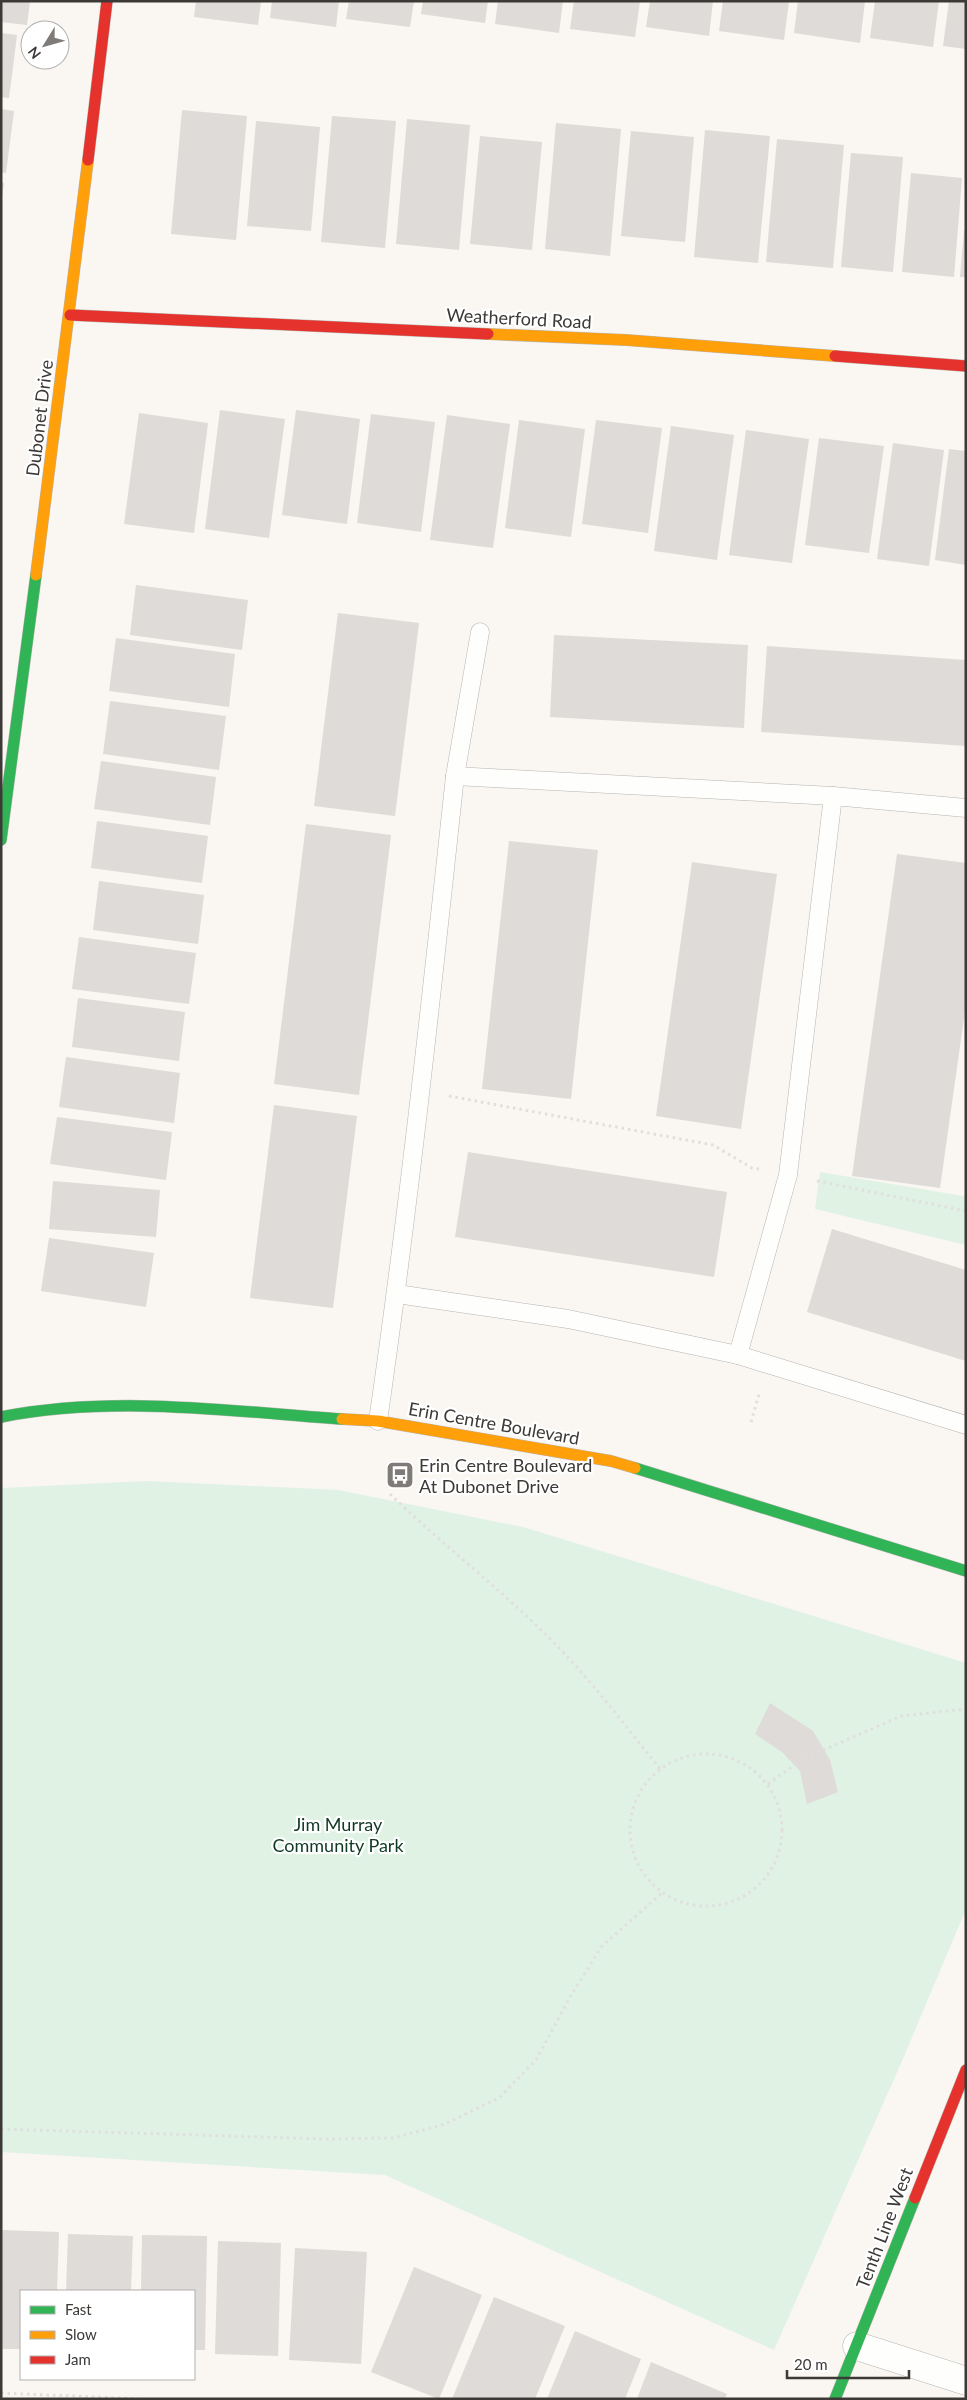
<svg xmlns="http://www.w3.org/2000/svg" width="967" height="2400" viewBox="0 0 967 2400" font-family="Lato,sans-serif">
<rect width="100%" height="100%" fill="#faf6f2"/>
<g fill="#dff2e4">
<polygon points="820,1172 963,1196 966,1194 966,1245 815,1209"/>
<polygon points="147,1481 338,1490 523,1527 966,1663 966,1909 902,2061 774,2350 385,2175 1,2152 1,1488"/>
</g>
<g fill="#dedbd8">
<polygon points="1,1 30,1 27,25 1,22"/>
<polygon points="196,1 261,1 258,25 194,17"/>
<polygon points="272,1 339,1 336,27 270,18"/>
<polygon points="349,1 414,1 410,27 346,19"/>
<polygon points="423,1 488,1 485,23 421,14"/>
<polygon points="498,1 563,1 559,33 495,24"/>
<polygon points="574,1 640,1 635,37 570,29"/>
<polygon points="650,1 713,1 709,36 646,27"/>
<polygon points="723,1 789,1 784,40 719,31"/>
<polygon points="798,1 865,1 860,43 794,33"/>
<polygon points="875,1 939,1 933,47 870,38"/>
<polygon points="949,1 966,1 966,49 943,46"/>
<polygon points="1,33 17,35 9,98 1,97"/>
<polygon points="1,109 14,111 6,173 1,172"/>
<polygon points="182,110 247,116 236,240 171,234"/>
<polygon points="332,116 396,121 385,248 321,242"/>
<polygon points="407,119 470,125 459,250 396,244"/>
<polygon points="256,121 320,127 311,231 247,226"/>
<polygon points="556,123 621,129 610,256 545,249"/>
<polygon points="705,130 770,136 758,263 694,257"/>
<polygon points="631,131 694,137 685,242 621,236"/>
<polygon points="480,136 542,142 532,250 470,244"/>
<polygon points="777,139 844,145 833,268 766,262"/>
<polygon points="851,153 903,157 893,272 841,267"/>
<polygon points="911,173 962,178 954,277 902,272"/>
<polygon points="1,182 4,183 2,197 1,196"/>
<polygon points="964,230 966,231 966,277 960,277"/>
<polygon points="220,410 285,419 269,538 205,529"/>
<polygon points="296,410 360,419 347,524 282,515"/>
<polygon points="139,413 208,423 194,533 124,524"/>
<polygon points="371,414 435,422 421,532 357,523"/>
<polygon points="447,415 510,424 493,548 430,540"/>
<polygon points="519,420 585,429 571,537 505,528"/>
<polygon points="596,420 662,428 648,533 582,524"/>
<polygon points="671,426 734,435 717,560 654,551"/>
<polygon points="746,430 809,439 792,563 729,555"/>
<polygon points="819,438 884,446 869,553 805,545"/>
<polygon points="893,443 944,450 929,566 877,559"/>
<polygon points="949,449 966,451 966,565 935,560"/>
<polygon points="136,585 248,600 242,650 130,635"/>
<polygon points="338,613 419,623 395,816 314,806"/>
<polygon points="554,635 748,645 744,728 550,717"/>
<polygon points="116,638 235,654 229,707 109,691"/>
<polygon points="767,646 966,660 966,746 761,732"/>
<polygon points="110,701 226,716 219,770 103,754"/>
<polygon points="101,761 216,777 210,825 94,809"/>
<polygon points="97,821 208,836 202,883 91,868"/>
<polygon points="306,824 391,835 359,1095 274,1084"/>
<polygon points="509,841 598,850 571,1099 482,1089"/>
<polygon points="897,854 966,863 966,1004 940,1188 852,1176"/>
<polygon points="692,862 777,874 741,1129 656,1116"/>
<polygon points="99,881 204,895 198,944 93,930"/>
<polygon points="79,937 196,953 189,1004 72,989"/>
<polygon points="78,998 185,1012 179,1061 72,1047"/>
<polygon points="66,1057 180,1073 174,1123 59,1107"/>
<polygon points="274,1105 357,1116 333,1308 250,1298"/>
<polygon points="57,1117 172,1132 166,1180 50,1164"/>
<polygon points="468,1152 727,1192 714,1277 455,1237"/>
<polygon points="53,1181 160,1190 156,1237 49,1229"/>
<polygon points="832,1229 966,1270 966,1361 807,1312"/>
<polygon points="49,1238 154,1253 146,1307 41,1291"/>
<polygon points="770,1703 813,1731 830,1760 838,1792 807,1804 800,1771 782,1752 755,1734"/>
<polygon points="1,2230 59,2232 57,2291 21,2291 21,2349 1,2349"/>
<polygon points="68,2234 133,2236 131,2291 66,2291"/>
<polygon points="142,2235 207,2236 205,2350 194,2350 194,2291 141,2291"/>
<polygon points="218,2241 281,2243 278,2356 215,2354"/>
<polygon points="295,2248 367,2252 361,2364 289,2360"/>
<polygon points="414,2267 482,2295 439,2399 371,2372"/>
<polygon points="494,2297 565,2326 535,2399 452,2399"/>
<polygon points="575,2331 641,2359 625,2399 547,2399"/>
<polygon points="651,2362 727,2394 725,2399 637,2399"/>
</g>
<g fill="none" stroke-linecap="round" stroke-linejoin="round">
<defs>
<g id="lane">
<polyline points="455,776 480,632"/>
<polyline points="397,1294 568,1319 738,1355 966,1425"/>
<polyline points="738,1355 788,1175 833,796"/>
<path d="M378,1421C409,1206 432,991 455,776L833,796L966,808"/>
</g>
<polyline id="street" points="857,2346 966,2381"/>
<g id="fast">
<polyline points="1,840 36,575"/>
<path d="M1,1417C113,1395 229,1411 342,1419"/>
<polyline points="635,1468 966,1571"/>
<polyline points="835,2399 915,2198"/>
</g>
<g id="slow">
<polyline points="488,334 626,340 835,356"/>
<polyline points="36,575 88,160"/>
<polyline points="342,1419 378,1421 611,1461 635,1468"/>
</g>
<g id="jam">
<polyline points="88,160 107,1"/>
<polyline points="70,315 488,334"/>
<polyline points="835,356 966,366"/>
<polyline points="915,2198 966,2070"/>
</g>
</defs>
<use href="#lane" stroke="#b7b5b2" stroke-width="19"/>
<use href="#street" stroke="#b7b5b2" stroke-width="29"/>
<use href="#fast" stroke="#b7b5b2" stroke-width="12"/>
<use href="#slow" stroke="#b7b5b2" stroke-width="12"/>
<use href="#jam" stroke="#b7b5b2" stroke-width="12"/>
<g stroke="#e0dfde" stroke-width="3" stroke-dasharray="2.5 4" stroke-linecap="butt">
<polyline points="449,1096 713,1145 752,1168 759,1169"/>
<polyline points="817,1181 966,1211"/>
<polyline points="751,1422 759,1394"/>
<path d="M390,1494C450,1552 518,1602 574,1664C604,1697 632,1734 660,1769"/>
<circle cx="706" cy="1830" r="76"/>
<polyline points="768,1784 803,1759 901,1716 966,1709"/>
<polyline points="1,2129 326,2139 394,2138 445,2124 499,2098 536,2060 570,1997 602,1946 662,1893"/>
<polyline points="1,2393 144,2399"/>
</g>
<use href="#lane" stroke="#fefefd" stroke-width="18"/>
<use href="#street" stroke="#fefefd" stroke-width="28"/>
<use href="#fast" stroke="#30b455" stroke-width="11"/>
<use href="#slow" stroke="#ff9f0a" stroke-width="11"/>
<use href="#jam" stroke="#e5322d" stroke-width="11"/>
</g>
<defs>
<symbol id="bus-square" viewBox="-11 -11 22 22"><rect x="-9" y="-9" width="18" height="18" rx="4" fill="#7e7b78" stroke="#fff"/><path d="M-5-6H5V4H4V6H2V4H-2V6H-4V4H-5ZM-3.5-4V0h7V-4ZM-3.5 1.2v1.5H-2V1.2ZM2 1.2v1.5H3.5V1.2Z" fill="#fff"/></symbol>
</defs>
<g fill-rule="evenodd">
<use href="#bus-square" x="384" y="1459" width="32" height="32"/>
</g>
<g text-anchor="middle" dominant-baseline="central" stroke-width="4.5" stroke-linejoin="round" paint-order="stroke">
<g font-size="18" fill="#3c3937" stroke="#fff">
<text transform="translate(519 318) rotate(3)">Weatherford Road</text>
<text transform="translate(39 418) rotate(-83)">Dubonet Drive</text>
<text transform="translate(494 1423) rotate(10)">Erin Centre Boulevard</text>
<text transform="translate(884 2228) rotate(-69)">Tenth Line West</text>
</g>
<g font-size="18" fill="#3c3937" stroke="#fff" text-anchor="start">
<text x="419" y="1465">Erin Centre Boulevard<tspan x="419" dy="21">At Dubonet Drive</tspan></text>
</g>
<g font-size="18" fill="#0f3a25" stroke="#fff">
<text x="338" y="1824">Jim Murray<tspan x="338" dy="21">Community Park</tspan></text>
</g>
</g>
<rect width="967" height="2400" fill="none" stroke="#3c3937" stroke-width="5"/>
<rect x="20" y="2290" width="175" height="90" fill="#ffffff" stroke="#b1b0af"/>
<rect x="30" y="2306" width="25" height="8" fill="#30b455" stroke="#b1b0af"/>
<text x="65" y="2315" font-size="15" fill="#3c3937">Fast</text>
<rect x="30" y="2331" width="25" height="8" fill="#ff9f0a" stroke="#b1b0af"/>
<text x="65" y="2340" font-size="15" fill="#3c3937">Slow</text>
<rect x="30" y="2356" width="25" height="8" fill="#e5322d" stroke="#b1b0af"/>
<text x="65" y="2365" font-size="15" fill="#3c3937">Jam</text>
<g transform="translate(45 45) rotate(233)"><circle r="24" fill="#ffffff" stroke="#b1b0af"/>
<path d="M0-4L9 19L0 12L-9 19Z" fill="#7e7b78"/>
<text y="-8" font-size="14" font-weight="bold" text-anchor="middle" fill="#3c3937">N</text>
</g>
<path d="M787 2370v8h122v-8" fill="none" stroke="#3c3937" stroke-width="2.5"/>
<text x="794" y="2370" font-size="15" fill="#3c3937" stroke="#ffffff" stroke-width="4" paint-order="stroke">20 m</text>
</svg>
